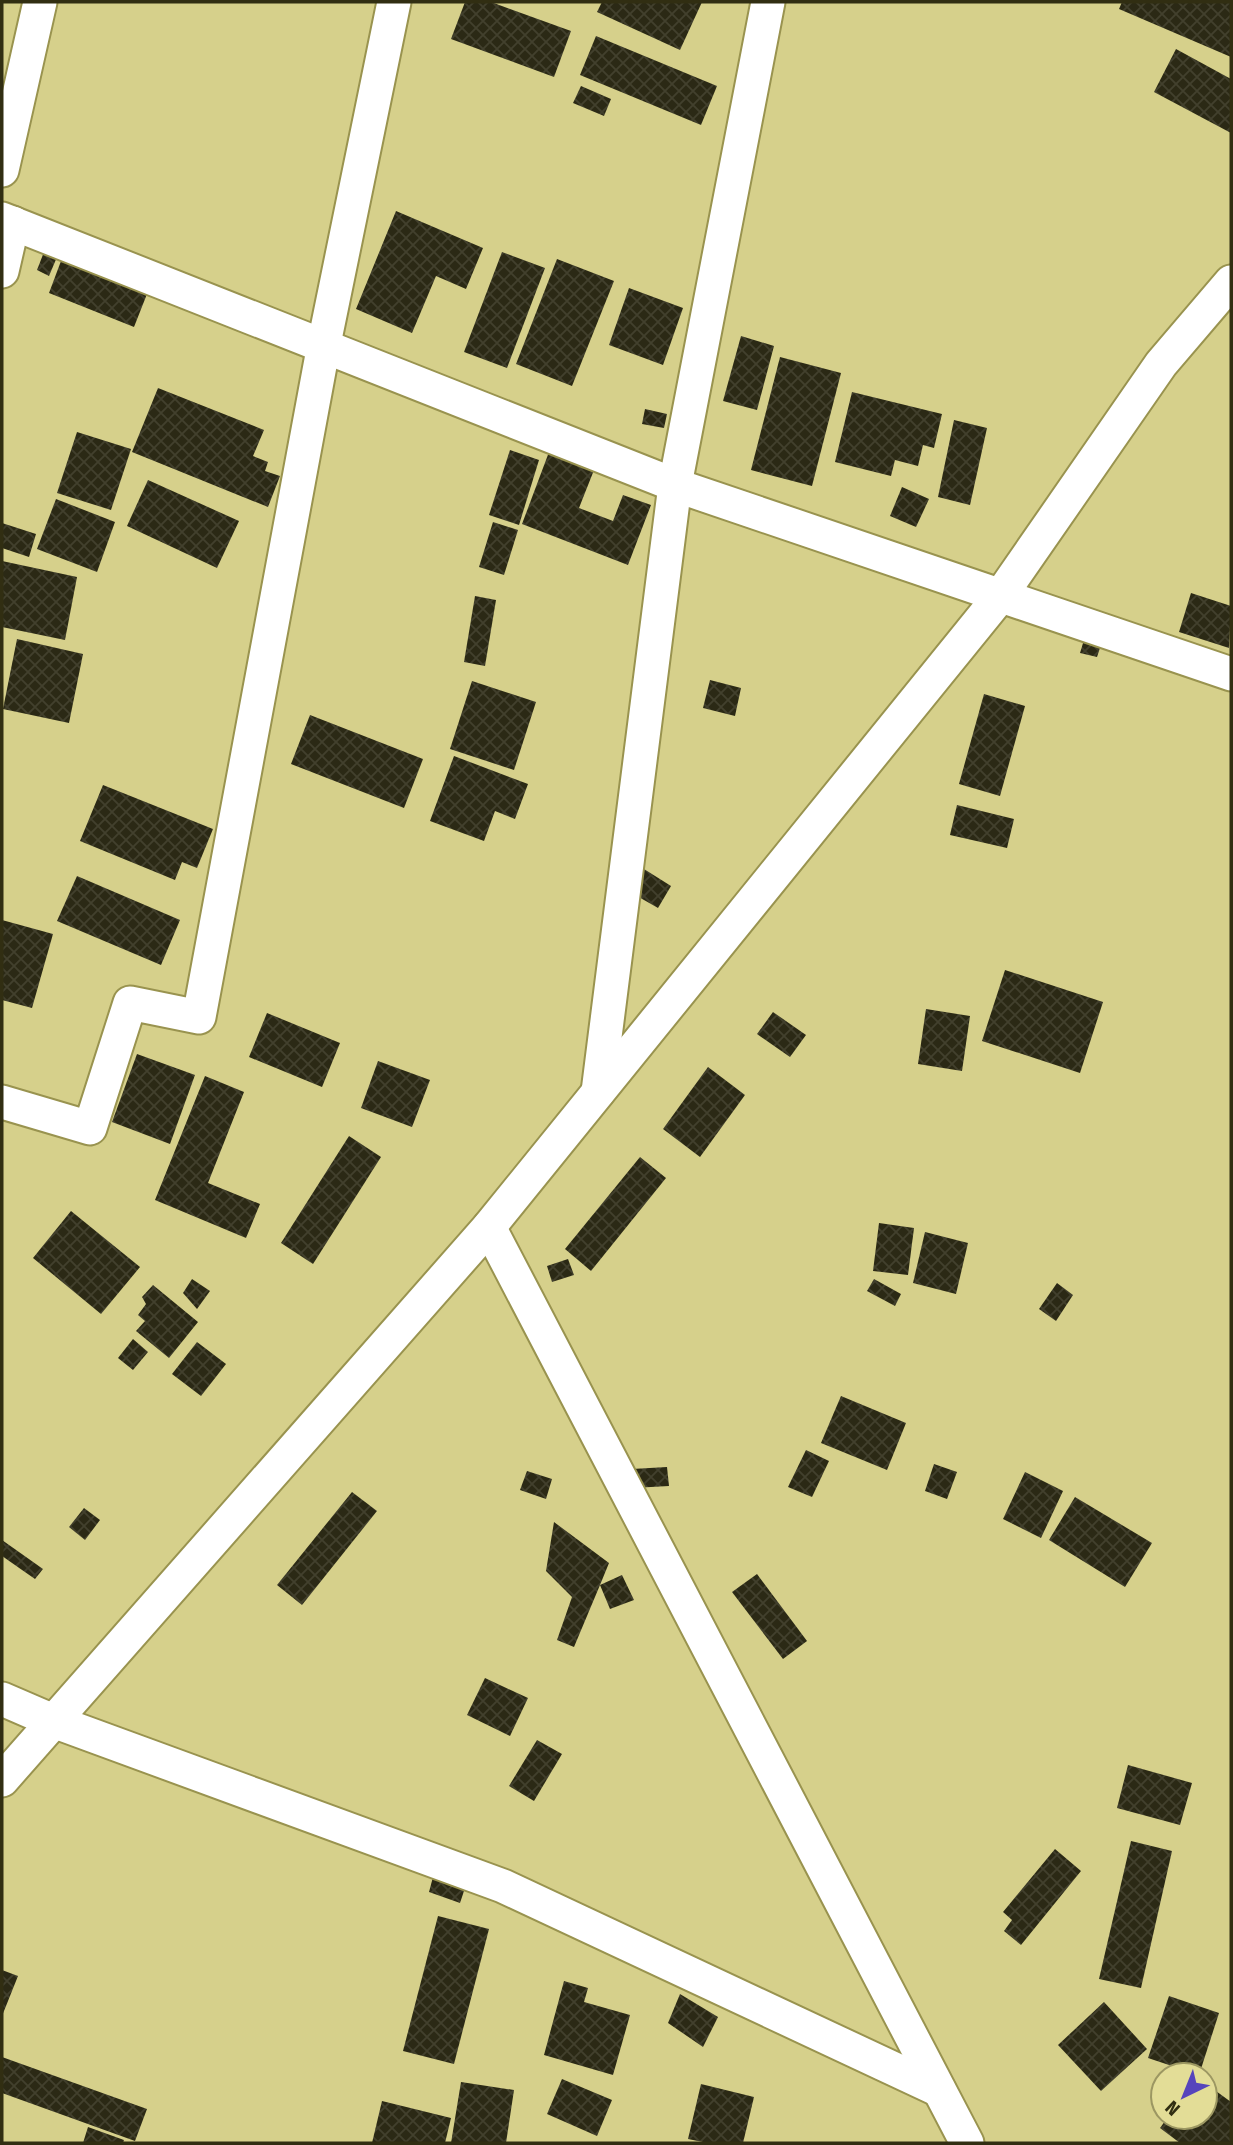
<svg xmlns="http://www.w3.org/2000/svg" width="1233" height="2145" viewBox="0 0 1233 2145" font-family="'Fira Sans Condensed',sans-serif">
<defs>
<pattern id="building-cross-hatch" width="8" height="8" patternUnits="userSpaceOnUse" patternTransform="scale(1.75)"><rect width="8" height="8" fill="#2b2915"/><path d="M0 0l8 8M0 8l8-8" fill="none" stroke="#42402d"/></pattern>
</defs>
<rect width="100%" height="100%" fill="#d6d08b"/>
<g fill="url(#building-cross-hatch)">
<polygon points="465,2 491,2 571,31 554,77 451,39"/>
<polygon points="602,2 702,2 680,50 597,12"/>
<polygon points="1122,2 1231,2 1231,57 1119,9"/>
<polygon points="596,36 717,86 701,125 580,75"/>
<polygon points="1176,49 1231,79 1231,133 1154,92"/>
<polygon points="581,86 611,99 604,116 573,103"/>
<polygon points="396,211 483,248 466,289 436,276 412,333 356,309"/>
<polygon points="44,252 57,257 49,276 37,270"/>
<polygon points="502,252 545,268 507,368 464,352"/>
<polygon points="557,259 614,281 572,386 516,364"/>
<polygon points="61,261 147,294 134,327 49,293"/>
<polygon points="629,288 683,308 663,365 609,345"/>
<polygon points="741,336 774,346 757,410 723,401"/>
<polygon points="780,357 841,373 812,486 751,470"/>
<polygon points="158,388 264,430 253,456 268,462 265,471 280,476 268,507 132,452"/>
<polygon points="852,392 942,414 934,448 923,445 918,466 895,460 891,476 835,462"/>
<polygon points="645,409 667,414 664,428 642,424"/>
<polygon points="954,420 987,428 970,505 938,497"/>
<polygon points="77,432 131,449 111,510 57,493"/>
<polygon points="510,450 539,460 519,525 489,515"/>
<polygon points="549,452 594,470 579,508 613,521 623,495 651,505 628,565 522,524"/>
<polygon points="148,480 239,521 217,568 127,526"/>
<polygon points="902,487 929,499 916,527 890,516"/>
<polygon points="56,499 115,522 97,572 37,549"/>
<polygon points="493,522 518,530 504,575 479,567"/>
<polygon points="2,523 36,534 29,557 2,548"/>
<polygon points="2,561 77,577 65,640 2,627"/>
<polygon points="1191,593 1231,606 1229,648 1179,632"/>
<polygon points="475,596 496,600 485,666 464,662"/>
<polygon points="17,639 83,654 69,723 3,709"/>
<polygon points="1084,640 1101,645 1097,657 1080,653"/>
<polygon points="710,680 741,688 735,716 703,708"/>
<polygon points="472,681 536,702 514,770 450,749"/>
<polygon points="984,694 1025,706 1000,796 959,784"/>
<polygon points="310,715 423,759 404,808 291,764"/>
<polygon points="454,756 528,784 515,819 495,811 484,841 430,821"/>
<polygon points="103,785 213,829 197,868 182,862 175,880 80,841"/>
<polygon points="957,805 1014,819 1007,848 950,835"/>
<polygon points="644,869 671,886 658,908 630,892"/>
<polygon points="77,876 180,920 161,965 57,921"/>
<polygon points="2,920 53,934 32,1008 2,1000"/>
<polygon points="1005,970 1103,1002 1080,1073 982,1041"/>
<polygon points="926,1009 970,1016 962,1071 918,1064"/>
<polygon points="773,1012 806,1035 790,1057 757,1034"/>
<polygon points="267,1013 340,1043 322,1087 249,1057"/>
<polygon points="137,1054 195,1075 170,1144 112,1122"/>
<polygon points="378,1061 430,1080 412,1127 361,1108"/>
<polygon points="708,1067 745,1095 700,1157 663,1129"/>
<polygon points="205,1076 244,1092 208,1183 260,1204 246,1238 155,1200"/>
<polygon points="349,1136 381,1157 313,1264 281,1243"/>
<polygon points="640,1157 666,1178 591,1271 565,1249"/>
<polygon points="71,1211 140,1267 101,1314 33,1258"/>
<polygon points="879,1223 914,1228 908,1275 873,1271"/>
<polygon points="925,1232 968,1243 956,1294 913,1283"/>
<polygon points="568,1259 574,1275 552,1282 547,1266"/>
<polygon points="192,1279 210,1291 197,1309 183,1293"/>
<polygon points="874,1279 901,1294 895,1306 867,1291"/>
<polygon points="1057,1283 1073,1295 1056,1321 1039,1309"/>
<polygon points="153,1285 198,1322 169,1358 136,1331 145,1321 138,1315 146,1304 142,1297"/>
<polygon points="133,1339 148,1352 133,1370 118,1358"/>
<polygon points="197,1342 226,1364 201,1396 172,1374"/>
<polygon points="841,1396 906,1423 887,1470 821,1443"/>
<polygon points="806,1450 829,1461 812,1497 788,1487"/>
<polygon points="934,1464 957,1472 947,1499 925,1491"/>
<polygon points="667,1467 669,1486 633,1488 632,1469"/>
<polygon points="527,1471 552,1479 546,1499 520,1490"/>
<polygon points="1025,1472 1063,1491 1041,1538 1003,1519"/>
<polygon points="352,1492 377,1511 302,1605 277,1585"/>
<polygon points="1075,1497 1152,1543 1125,1587 1049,1540"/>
<polygon points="84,1508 100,1520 85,1540 69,1527"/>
<polygon points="554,1522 609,1563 600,1585 622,1575 634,1600 610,1609 600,1585 574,1647 557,1640 572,1597 546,1571"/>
<polygon points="2,1540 43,1569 35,1579 2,1556"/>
<polygon points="757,1574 807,1641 783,1659 732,1592"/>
<polygon points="485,1678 528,1698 510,1736 467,1715"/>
<polygon points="537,1740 562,1754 534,1801 509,1786"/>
<polygon points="1128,1765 1192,1783 1180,1825 1117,1808"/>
<polygon points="1131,1841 1172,1851 1141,1988 1099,1979"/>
<polygon points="1055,1849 1081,1871 1021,1945 1004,1931 1012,1920 1003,1912"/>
<polygon points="433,1877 465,1888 460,1903 429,1892"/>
<polygon points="438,1916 489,1929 454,2064 403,2051"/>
<polygon points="2,1970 18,1976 2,2016"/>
<polygon points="564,1981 588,1988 584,2002 630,2015 613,2075 544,2055"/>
<polygon points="680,1994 718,2017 703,2047 668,2023"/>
<polygon points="1169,1996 1219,2013 1199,2075 1148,2058"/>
<polygon points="1104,2002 1147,2049 1101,2091 1058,2045"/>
<polygon points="2,2057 147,2109 135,2141 2,2093"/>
<polygon points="562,2079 612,2100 597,2136 547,2114"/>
<polygon points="461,2082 514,2090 506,2143 451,2143"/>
<polygon points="1205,2083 1231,2102 1231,2143 1180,2143 1160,2128 1168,2117 1205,2117"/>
<polygon points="701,2084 754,2097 743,2143 708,2143 688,2139"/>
<polygon points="382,2101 451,2118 445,2143 372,2143"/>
<polygon points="88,2127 124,2140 123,2143 83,2143"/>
</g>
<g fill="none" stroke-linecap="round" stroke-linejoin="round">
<defs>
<g id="street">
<polyline points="2,170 40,2"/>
<polyline points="2,219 675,485 1231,674"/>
<polyline points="2,271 13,223"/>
<polyline points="598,1092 675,485 768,2"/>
<polyline points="2,1102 90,1128 130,1003 199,1017 324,344 394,2"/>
<polyline points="489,1227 967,2143"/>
<polyline points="2,1699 53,1721 503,1886 939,2090"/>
<polyline points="2,1780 489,1227 1001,595 1161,364 1231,282"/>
</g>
</defs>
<use href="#street" stroke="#99934f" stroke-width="37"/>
<use href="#street" stroke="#fff" stroke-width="33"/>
</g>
<rect width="1233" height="2145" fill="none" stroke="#312e12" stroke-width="7"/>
<g transform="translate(1184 2096) rotate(223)"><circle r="33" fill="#e3dd97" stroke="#9c9762" stroke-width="2"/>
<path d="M0-5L12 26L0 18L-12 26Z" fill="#5644bc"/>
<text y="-10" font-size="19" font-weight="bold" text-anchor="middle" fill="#312e12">N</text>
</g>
</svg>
